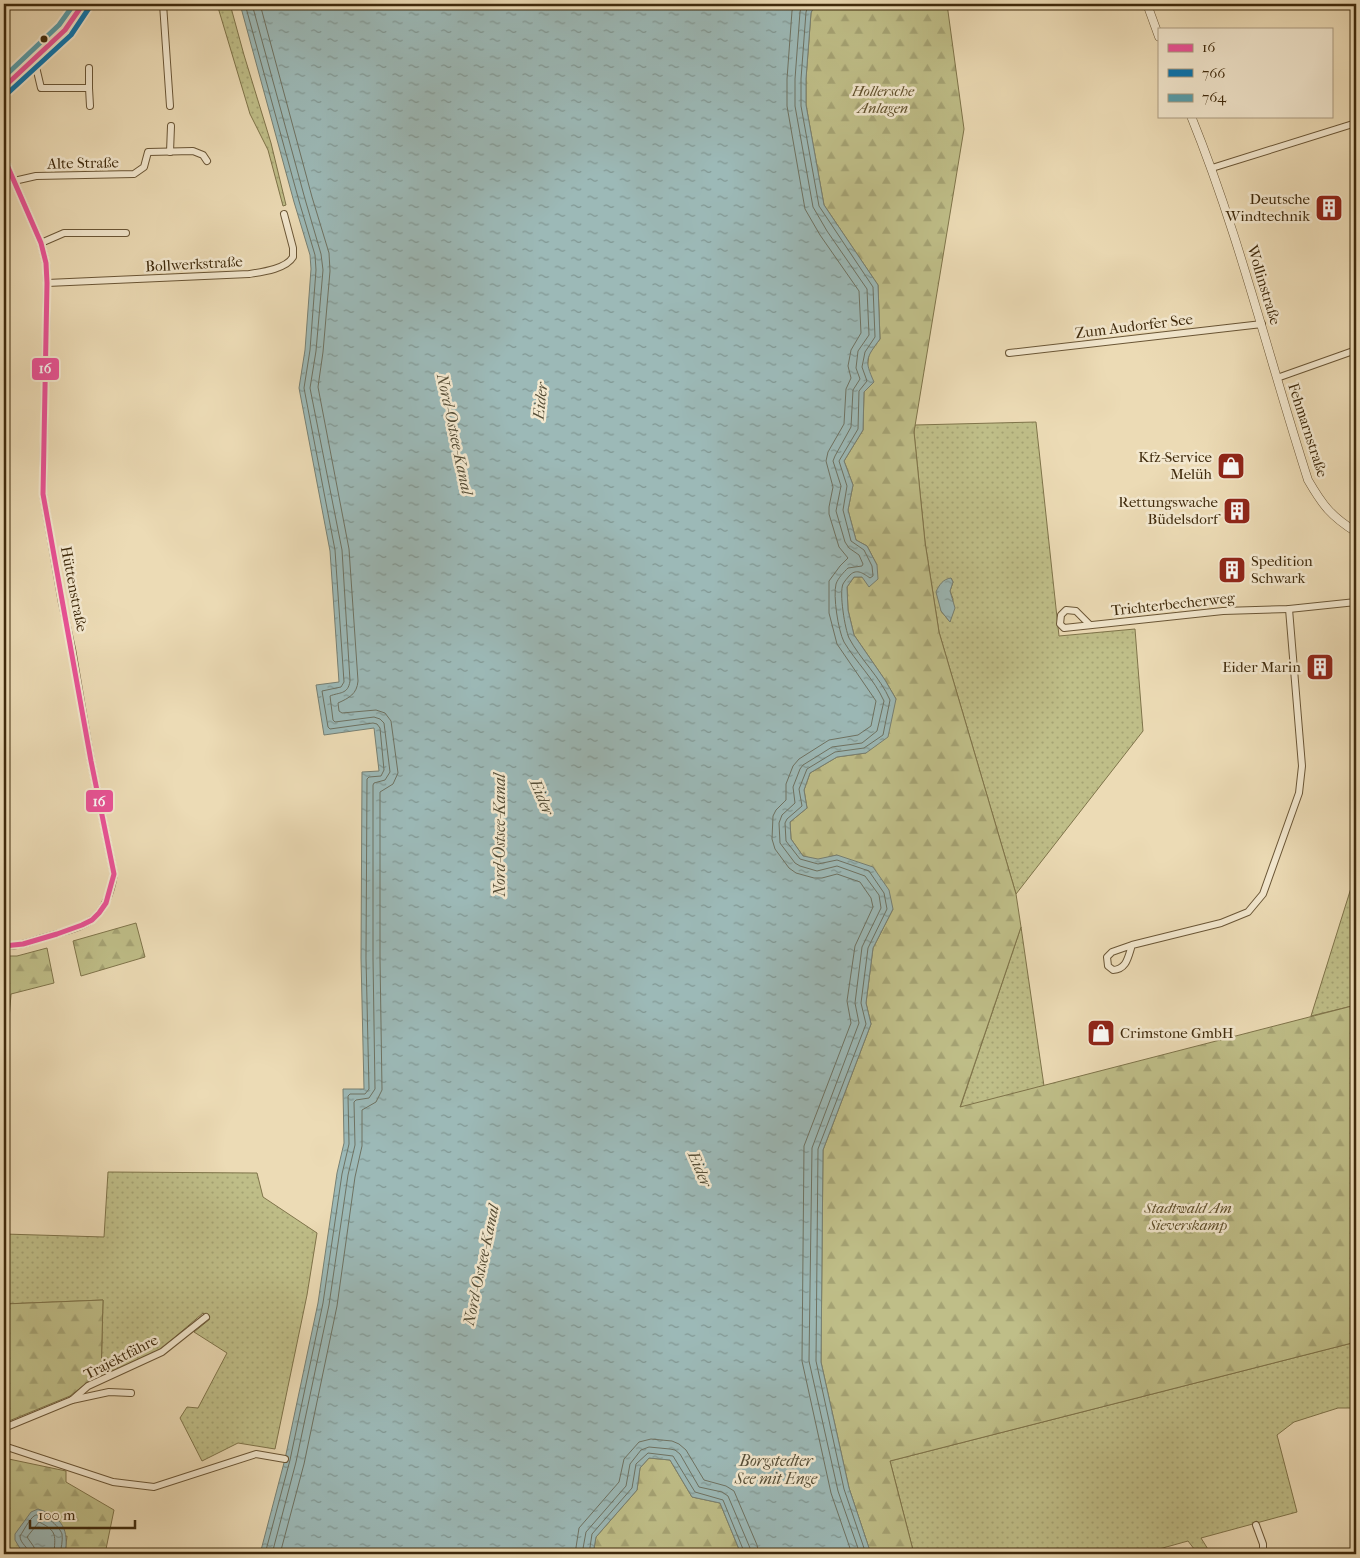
<svg xmlns="http://www.w3.org/2000/svg" width="1360" height="1558" viewBox="0 0 1360 1558" font-family="'IM FELL French Canon',serif">
<defs>
<pattern id="grass-dots" width="8" height="8" patternUnits="userSpaceOnUse" patternTransform="scale(1.25)"><rect width="8" height="8" fill="#bfbe88"/><path d="M2 2h.1M6 6h.1" fill="none" stroke="#a5a374" stroke-width="1.8" stroke-linecap="round"/></pattern>
<pattern id="forest-firs" width="22" height="20" patternUnits="userSpaceOnUse" patternTransform="scale(1.25)"><rect width="22" height="20" fill="#bfbe88"/><path d="M5 1l3.5 6h-7zM16 11l3.5 6h-7z" fill="#a5a374"/></pattern>
<pattern id="water-ripples" width="26" height="14" patternUnits="userSpaceOnUse" patternTransform="scale(1.25)"><rect width="26" height="14" fill="#9cb9b7"/><path d="M2 4q2-2 4 0t4 0M15 11q2-2 4 0t4 0" fill="none" stroke="#819793"/></pattern>
</defs>
<rect width="100%" height="100%" fill="#ecdbb5"/>
<filter id="stains"><feTurbulence type="fractalNoise" baseFrequency=".004" numOctaves="4"/><feColorMatrix values="0 0 0 0 .2 0 0 0 0 .09 0 0 0 0 .02 0 0 0 .5 -.17"/></filter>
<radialGradient id="worn" r=".72"><stop offset=".6" stop-color="#630" stop-opacity="0"/><stop offset="1" stop-color="#630" stop-opacity=".3"/></radialGradient>
<g fill="url(#grass-dots)" stroke="#7f744a" fill-rule="evenodd">
<polygon points="217,4 230,4 244,55 271,143 286,205 283,206 268,150 250,114"/>
<path d="M1036,422L1059,636L1135,629L1143,731L1016,894L939,632L925,542L914,432L915,425ZM951,578L953,582L950,591L953,599L950,622L941,611Z"/>
<polygon points="1356,872 1356,1005 1311,1016"/>
<polygon points="1021,927 1044,1086 960,1108"/>
<polygon points="108,1172 257,1173 263,1197 317,1233 307,1295 275,1449 238,1443 202,1461 180,1418 187,1407 198,1408 227,1353 194,1332 210,1319 203,1313 160,1350 101,1377 103,1300 4,1304 4,1234 104,1237"/>
<polygon points="1356,1342 1356,1408 1338,1408 1294,1422 1277,1435 1297,1512 1201,1538 1211,1554 1198,1554 1188,1541 1141,1554 914,1554 890,1461"/>
</g>
<g fill="url(#forest-firs)" stroke="#7f744a">
<polygon points="815,4 947,4 964,129 914,432 925,542 939,632 1016,894 1021,927 960,1107 1356,1005 1356,1342 890,1461 914,1554 871,1554 849,1488 821,1362 823,1150 871,1024 866,1003 873,948 893,909 837,855 818,860 803,856 791,839 790,822 807,808 804,790 810,773 837,757 866,753 896,699 885,680 854,635 848,610 847,587 854,577 862,577 877,565 867,546 856,540 848,510 853,485 844,461 863,430 864,392 869,354 880,339 878,285 824,205 806,105 806,79 811,12"/>
<polygon points="136,923 145,957 81,976 73,941"/>
<polygon points="47,948 54,983 11,994 4,1088 4,956 17,956"/>
<polygon points="103,1300 101,1377 87,1383 70,1396 4,1423 4,1304"/>
<polygon points="4,1458 66,1471 66,1482 114,1510 105,1554 65,1554 67,1536 21,1550 26,1554 4,1554"/>
<polygon points="649,1458 670,1460 692,1497 720,1503 741,1554 593,1554 596,1537 637,1490 640,1468"/>
</g>
<g fill="url(#water-ripples)" stroke="#778073">
<path d="M240,4H815L811,13L806,79V105L824,205L878,285L880,339C866,358 864,360 874,382L864,392L863,430L844,461L853,485L848,510L856,540L867,546L877,565L878,579L869,587L862,577H854L847,587L848,610L854,635L885,680L896,699L888,737L866,753L837,757L810,773L804,790L807,808L790,822L791,839L803,856L818,859L837,855L873,867L889,890L893,909L873,948L866,1003L871,1024L823,1150L821,1362L849,1488L871,1554H741L720,1503L692,1497L670,1460L649,1458L640,1468L637,1490L596,1537L593,1554H260L285,1459L318,1303L337,1173L344,1143L343,1089H364L361,958L362,772L379,771L374,728L324,735L316,685L339,682L330,551L299,388L305,350L311,269L310,255L294,202Z"/>
<path d="M951,578L953,582L950,591L955,608L950,622L941,611L936,592C939,585 943,579 951,578Z"/>
<path d="M38,1509C63,1517 69,1530 65,1554H26L21,1550L15,1540V1534L31,1512Z"/>
</g>
<g fill="none" stroke-linecap="round" stroke-linejoin="round">
<g stroke="#6e7262" stroke-width="1">
<polyline points="245,4 299,201 315,255 316,270 310,350 304,388 335,550 344,682 341,687 322,691 328,727 330,729 373,723 377,724 380,728 384,770 381,776 369,777 367,779 366,958 369,1089 365,1094 350,1094 348,1096 349,1144 342,1174 323,1303 290,1460 265,1554"/>
<path d="M252,4L305,199L321,254L323,270L316,351L310,388L342,550L350,681C348,695 339,692 330,696L333,720L335,722L374,717L380,719L384,723L390,772L385,780L374,783L373,785V958L375,1089L369,1098L356,1100L354,1102L355,1145L348,1175L329,1305L296,1462L272,1554"/>
<path d="M260,4L312,197L329,253L330,271L323,352L318,387L349,549L358,681C357,694 349,698 338,703L339,711L342,713L376,710L385,713L391,721L398,773L393,784L380,792V958L382,1090L376,1102L362,1110V1146L355,1177L337,1306L304,1464L280,1554"/>
<polyline points="794,4 792,11 787,79 787,106 805,209 820,235 859,291 861,333 851,350 848,366 851,378 846,389 844,424 828,452 826,461 833,487 829,507 829,514 839,547 848,558 840,566 829,581 829,613 837,644 876,701 871,726 858,735 829,740 799,759 793,766 786,784 786,800 776,810 773,816 772,839 775,849 789,868 796,873 814,878 822,878 837,874 860,882 871,898 873,907 855,946 847,1001 851,1023 804,1146 802,1361 831,1493 852,1554"/>
<path d="M802,4L800,12L795,79V106L813,207L827,231L867,289L869,335L858,351L856,368L860,379L853,390L851,427L835,456L833,461L841,486L836,511L845,542L849,548L859,555L863,564L862,566L848,568C844,572 838,578 836,584C833,596 838,630 844,642C856,662 874,679 884,701L877,731L862,743L832,747L803,765L800,769L793,787L795,803L782,815L779,823L780,843L795,863L800,866L817,871L837,866L865,876L879,895L881,908L862,947L855,1003L859,1023L812,1148L809,1361L838,1491L860,1554"/>
<path d="M809,4L806,12L801,79V106L819,206L873,287L875,337L865,352L862,367L867,381L859,391L858,429L839,461L847,486L843,510L851,541L864,550L872,566L873,576L870,578C864,574 857,568 850,575C848,577 844,582 843,584C839,593 845,629 849,638C860,659 880,677 890,700L883,735L864,748L835,752L807,769L799,789L802,806L787,819L785,823L786,841L800,859L818,864L837,860L869,871L884,893L887,909L868,948L861,1003L866,1024L818,1149L816,1361L844,1489L866,1554"/>
<path d="M29,1554C29,1547 20,1544 20,1536C24,1530 29,1520 34,1516C42,1510 60,1527 62,1534C63,1541 61,1548 60,1554"/>
<path d="M35,1554L34,1547L27,1537L39,1522C58,1531 55,1536 54,1554"/>
<polyline points="575,1554 579,1528 619,1482 624,1459 639,1442 651,1439 672,1441 679,1444 686,1450 704,1480 726,1486 734,1491 757,1545 759,1554"/>
<polyline points="582,1554 586,1532 626,1486 630,1464 641,1450 649,1447 670,1449 675,1450 680,1454 699,1487 722,1492 728,1496 750,1548 751,1554"/>
<polyline points="589,1554 592,1534 632,1488 636,1464 648,1453 673,1456 695,1492 723,1500 745,1554"/>
</g>
<defs>
<g id="minor">
<polyline points="163,4 170,106"/>
<polyline points="31,62 36,67 41,88 89,88 90,106"/>
<polyline points="89,88 89,68"/>
<polyline points="170,152 171,126"/>
<path d="M4,158L41,243L46,263L47,283L43,494L62,603L72,649L91,761L114,874C106,923 86,926 42,938C30,942 16,947 4,946"/>
<polyline points="1212,168 1356,123"/>
<polyline points="14,181 36,176 134,174 144,167 148,152 193,151 203,155 207,161"/>
<polyline points="41,243 64,233 126,233"/>
<path d="M47,283L249,274C262,272 286,269 293,257V248L284,214"/>
<polyline points="1009,353 1262,324"/>
<polyline points="1277,378 1356,350"/>
<polyline points="1090,625 1076,611 1066,610 1061,615 1060,624 1064,628 1223,611 1289,609 1356,602"/>
<path d="M1132,945C1128,957 1127,969 1113,970L1108,966L1107,957L1112,952L1132,945L1221,923L1248,912L1263,894L1299,793L1302,766L1289,609"/>
<polyline points="72,1400 88,1386 162,1352 206,1317"/>
<polyline points="4,1428 72,1400 109,1392 131,1393"/>
<polyline points="4,1446 113,1482 154,1487 256,1454 285,1459"/>
<polyline points="1256,1525 1263,1544 1263,1554"/>
</g>
<g id="tertiary">
<polyline points="1147,4 1159,37"/>
<path d="M1191,116C1239,234 1269,359 1308,480C1323,506 1331,516 1356,532"/>
</g>
<polyline id="secondary" points="4,87 65,30 83,4"/>
</defs>
<use href="#minor" stroke="#6a5636" stroke-width="8"/>
<use href="#tertiary" stroke="#6a5636" stroke-width="9"/>
<use href="#secondary" stroke="#3f2a0c" stroke-width="11"/>
<use href="#minor" stroke="#f3e8cf" stroke-width="6"/>
<use href="#tertiary" stroke="#f3e8cf" stroke-width="8"/>
<use href="#secondary" stroke="#f3e8cf" stroke-width="9"/>
<defs>
<g id="bus-1">
<polyline points="4,87 65,30 83,4"/>
<polyline points="4,158 41,243 46,263 47,283 43,494 91,761 114,874 106,903 99,913 92,920 82,925 57,934 23,944 4,946"/>
</g>
<polyline id="bus-2" points="9,92 71,35 89,8"/>
<polyline id="bus-3" points="4,77 59,25 74,4"/>
</defs>
<use href="#bus-1" stroke="#f3e8cf" stroke-width="9"/>
<use href="#bus-2" stroke="#f3e8cf" stroke-width="9"/>
<use href="#bus-3" stroke="#f3e8cf" stroke-width="9"/>
<use href="#bus-1" stroke="#ea5297" stroke-width="5"/>
<use href="#bus-2" stroke="#0775b2" stroke-width="5"/>
<use href="#bus-3" stroke="#579eac" stroke-width="5"/>
</g>
<defs>
<symbol id="building-square" viewBox="-11 -11 22 22"><rect x="-9" y="-9" width="18" height="18" rx="4" fill="#8f2418" stroke="#f3e8cf"/><path d="M-4-6H4V6H1V3H-1V6H-4ZM-2.5-4.3h1.7v1.8h-1.7ZM.8-4.3h1.7v1.8H.8ZM-2.5-1h1.7V.8h-1.7ZM.8-1h1.7V.8H.8Z" fill="#fff"/></symbol>
<symbol id="shop-square" viewBox="-11 -11 22 22"><rect x="-9" y="-9" width="18" height="18" rx="4" fill="#8f2418" stroke="#f3e8cf"/><path d="M-5-2.5h2.3a2.7 3.5 0 0 1 5.4 0H5L5.5 6h-11ZM-1.5-2.5h3a1.5 2.3 0 0 0-3 0Z" fill="#fff"/></symbol>
</defs>
<g fill-rule="evenodd">
<use href="#building-square" x="1313" y="192" width="32" height="32"/>
<use href="#shop-square" x="1215" y="450" width="32" height="32"/>
<use href="#building-square" x="1221" y="495" width="32" height="32"/>
<use href="#building-square" x="1216" y="554" width="32" height="32"/>
<use href="#building-square" x="1304" y="651" width="32" height="32"/>
<use href="#shop-square" x="1085" y="1017" width="32" height="32"/>
</g>
<circle fill="#3f2a0c" stroke="#f3e8cf" stroke-width="2" cx="44" cy="39" r="4.5"/>
<g text-anchor="middle" dominant-baseline="central" stroke-width="5" stroke-linejoin="round" paint-order="stroke">
<g font-size="15" font-style="italic" fill="#5f4f2b" stroke="#f3e8cf">
<text x="883" y="91">Hollersche<tspan x="883" dy="17">Anlagen</tspan></text>
<text x="1188" y="1208">Stadtwald Am<tspan x="1188" dy="17">Sieverskamp</tspan></text>
</g>
<g font-size="15" fill="#3f2a0c" stroke="#f3e8cf">
<text transform="translate(83 163) rotate(-1)">Alte Straße</text>
<text transform="translate(194 264) rotate(-3)">Bollwerkstraße</text>
<text transform="translate(1264 285) rotate(73)">Wollinstraße</text>
<text transform="translate(1134 326) rotate(-7)">Zum Audorfer See</text>
<text transform="translate(1308 430) rotate(72)">Fehmarnstraße</text>
<text transform="translate(74 589) rotate(79)">Hüttenstraße</text>
<text transform="translate(1173 604) rotate(-6)">Trichterbecherweg</text>
<text transform="translate(121 1357) rotate(-27)">Trajektfähre</text>
</g>
<g font-size="15" fill="#3f2a0c" stroke="#f3e8cf" text-anchor="end">
<text x="1310" y="199">Deutsche<tspan x="1310" dy="17">Windtechnik</tspan></text>
<text x="1212" y="457">Kfz-Service<tspan x="1212" dy="17">Melüh</tspan></text>
<text x="1218" y="502">Rettungswache<tspan x="1218" dy="17">Büdelsdorf</tspan></text>
<text x="1251" y="561" text-anchor="start">Spedition<tspan x="1251" dy="17">Schwark</tspan></text>
<text x="1301" y="667">Eider Marin</text>
<text x="1120" y="1033" text-anchor="start">Crimstone GmbH</text>
</g>
<g font-size="16" font-style="italic" fill="#564e37" stroke="#f3e8cf">
<text transform="translate(540 401) rotate(-84)">Eider</text>
<text transform="translate(455 434) rotate(78)">Nord-Ostsee-Kanal</text>
<text transform="translate(542 797) rotate(67)">Eider</text>
<text transform="translate(499 835) rotate(-90)">Nord-Ostsee-Kanal</text>
<text transform="translate(700 1169) rotate(67)">Eider</text>
<text transform="translate(481 1265) rotate(-78)">Nord-Ostsee-Kanal</text>
<text x="776" y="1460">Borgstedter<tspan x="776" dy="18">See mit Enge</tspan></text>
</g>
</g>
<g stroke="#f3e8cf" stroke-width="2">
<rect x="31" y="357" width="29" height="24" rx="5" fill="#ea5297"/>
<rect x="85" y="789" width="29" height="24" rx="5" fill="#ea5297"/>
</g>
<g font-size="14" text-anchor="middle" font-weight="bold" fill="#fff">
<text x="45" y="373">16</text>
<text x="99" y="806">16</text>
</g>
<rect width="1360" height="1558" fill="none" stroke="#ecdbb5" stroke-width="20"/>
<rect x="5" y="5" width="1350" height="1548" fill="none" stroke="#3f2a0c" stroke-width="2.5"/>
<rect x="10" y="10" width="1340" height="1538" fill="none" stroke="#3f2a0c"/>
<rect x="1158" y="28" width="175" height="90" fill="#f3e8cf" stroke="#ab9c81"/>
<rect x="1168" y="44" width="25" height="8" fill="#ea5297" stroke="#ab9c81"/>
<text x="1202" y="52" font-size="15" fill="#3f2a0c">16</text>
<rect x="1168" y="69" width="25" height="8" fill="#0775b2" stroke="#ab9c81"/>
<text x="1202" y="78" font-size="15" fill="#3f2a0c">766</text>
<rect x="1168" y="94" width="25" height="8" fill="#579eac" stroke="#ab9c81"/>
<text x="1202" y="102" font-size="15" fill="#3f2a0c">764</text>
<path d="M30 1520v8h105v-8" fill="none" stroke="#3f2a0c" stroke-width="2.5"/>
<text x="38" y="1520" font-size="15" fill="#3f2a0c" stroke="#f3e8cf" stroke-width="4" paint-order="stroke">100 m</text>
<rect width="100%" height="100%" filter="url(#stains)"/>
<rect width="100%" height="100%" fill="url(#worn)"/>
</svg>
